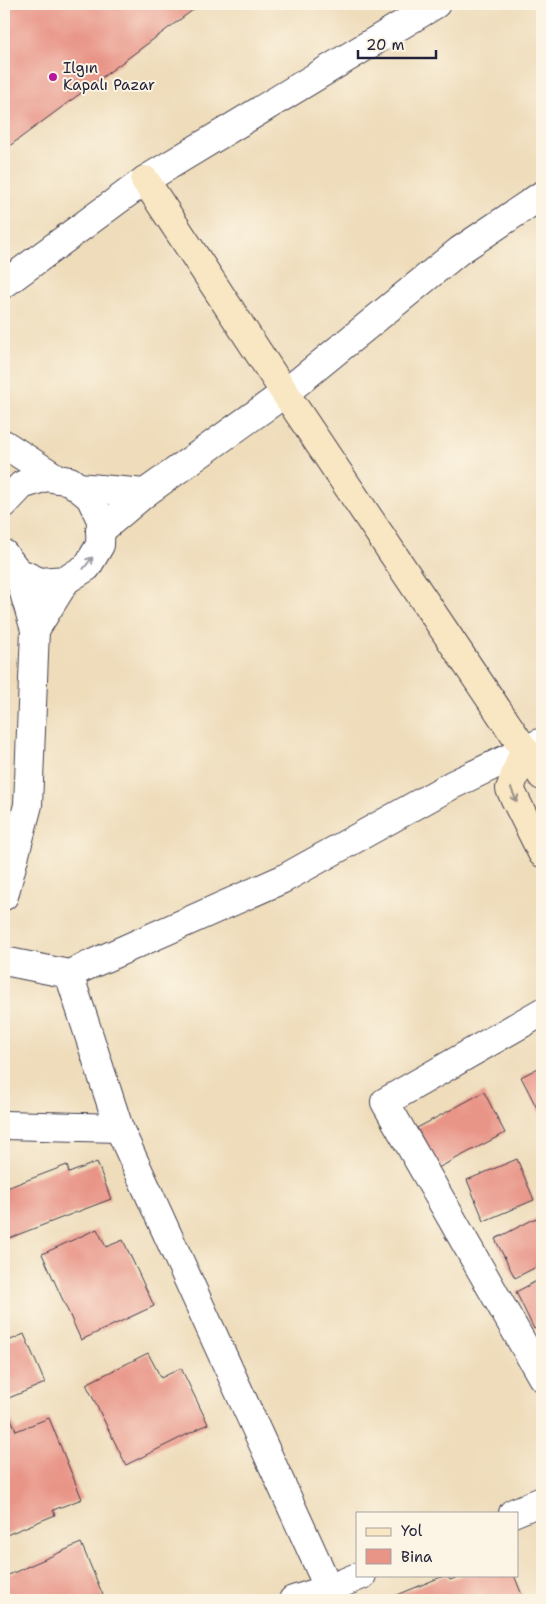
<svg xmlns="http://www.w3.org/2000/svg" width="546" height="1604" viewBox="0 0 546 1604" font-family="'Shantell Sans',sans-serif">
<rect width="100%" height="100%" fill="#fcf5e5"/>
<filter id="ink" filterUnits="userSpaceOnUse"><feTurbulence type="fractalNoise" baseFrequency=".02" numOctaves="2"/><feDisplacementMap in="SourceGraphic" scale="10" xChannelSelector="R" yChannelSelector="G"/><feConvolveMatrix kernelMatrix="1 2 1 2 8 2 1 2 1" color-interpolation-filters="sRGB"/></filter>
<filter id="wash" filterUnits="userSpaceOnUse"><feTurbulence type="fractalNoise" baseFrequency=".0096" numOctaves="4" result="noise"/><feDisplacementMap in="SourceGraphic" scale="20" xChannelSelector="R" yChannelSelector="G"/><feGaussianBlur stdDeviation="1.12" result="paint"/><feColorMatrix in="noise" values="0 0 0 0 0 0 0 0 0 0 0 0 0 0 0 0 0 1.4 0 .05"/><feComposite in="paint" operator="in"/></filter>
<g filter="url(#wash)">
<rect width="100%" height="100%" fill="#eedcba"/>
<g id="blocks">
<g fill="#e89487">
<polygon points="4,4 201,4 4,150"/>
<polygon points="542,1066 542,1113 540,1114 521,1077"/>
<polygon points="484,1092 505,1133 438,1168 417,1128"/>
<polygon points="517,1159 534,1200 484,1221 467,1180"/>
<polygon points="97,1162 111,1199 4,1240 4,1189 67,1165 69,1173"/>
<polygon points="536,1218 542,1230 542,1264 515,1278 495,1239"/>
<polygon points="97,1229 106,1247 123,1240 154,1306 81,1340 42,1254"/>
<polygon points="542,1278 542,1325 534,1329 516,1292"/>
<polygon points="24,1334 45,1383 4,1400 4,1343"/>
<polygon points="148,1353 161,1378 181,1368 208,1424 126,1465 86,1384"/>
<polygon points="9,1413 16,1431 49,1418 82,1499 53,1510 55,1515 4,1536 4,1415"/>
<polygon points="81,1543 105,1600 4,1600 4,1577"/>
<polygon points="446,1575 450,1580 463,1575 514,1575 524,1600 385,1600"/>
</g>
</g>
</g>
<g filter="url(#ink)">
<use href="#blocks" fill-opacity="0" stroke="#413e4e" stroke-width="1"/>
<g fill="none" stroke-linecap="round" stroke-linejoin="round">
<defs>
<g id="minor">
<polyline points="4,961 69,974 283,879 452,785 542,742"/>
<polyline points="69,974 119,1128 334,1600"/>
<polyline points="542,1012 385,1102 542,1377"/>
<polyline points="4,1125 119,1128"/>
<polyline points="513,1513 542,1501"/>
<polyline points="293,1600 328,1589 362,1575"/>
</g>
<g id="tertiary">
<polyline points="4,284 145,180 436,4"/>
<polyline points="4,444 58,479"/>
<polyline points="78,487 145,493"/>
<polyline points="4,504 22,485 46,477 70,481 90,497 101,520 100,545 87,567 66,580 40,582 18,572 4,554"/>
<polyline points="100,531 145,493 285,393 459,251 542,195"/>
<polyline points="35,630 66,580"/>
<polyline points="4,896 28,805 35,630 18,572"/>
</g>
<g id="secondary">
<polyline points="145,180 285,393 542,776"/>
<polyline points="524,750 510,789 542,853"/>
</g>
</defs>
<use href="#minor" stroke="#413e4e" stroke-width="30"/>
<use href="#tertiary" stroke="#413e4e" stroke-width="30"/>
<use href="#secondary" stroke="#413e4e" stroke-width="30"/>
<use href="#minor" stroke="#fff" stroke-width="28"/>
<use href="#tertiary" stroke="#fff" stroke-width="28"/>
<use href="#secondary" stroke="#f9e7c3" stroke-width="28"/>
</g>
<defs><path id="oneway-shaft" d="M-6 0H5M1.5-3L5.5 0L1.5 3" fill="none" stroke-width="1.6" stroke-linecap="round" stroke-linejoin="round" transform="scale(1.25)"/></defs>
<use stroke="#9c9ca7" href="#oneway-shaft" transform="translate(88 563) rotate(-52)"/>
<use stroke="#988e86" href="#oneway-shaft" transform="translate(514 795) rotate(67)"/>
</g>
<circle fill="#b5179e" stroke="#fcf5e5" stroke-width="2" cx="53" cy="77" r="5"/>
<g text-anchor="middle" dominant-baseline="central" stroke-width="4" stroke-linejoin="round" paint-order="stroke">
<g font-size="15" fill="#22223b" stroke="#fcf5e5" text-anchor="start">
<text x="63" y="68">Ilgın<tspan x="63" dy="17">Kapalı Pazar</tspan></text>
</g>
</g>
<rect width="546" height="1604" fill="none" stroke="#fcf5e5" stroke-width="20"/>
<rect x="356" y="1512" width="162" height="65" fill="#fcf5e5" stroke="#a5a1a1"/>
<rect x="366" y="1528" width="25" height="8" fill="#f9e7c3" stroke="#a5a1a1"/>
<text x="401" y="1536" font-size="15" fill="#22223b">Yol</text>
<rect x="366" y="1549" width="25" height="15" fill="#e89487" stroke="#a5a1a1"/>
<text x="401" y="1562" font-size="15" fill="#22223b">Bina</text>
<path d="M358 50v8h78v-8" fill="none" stroke="#22223b" stroke-width="2.5"/>
<text x="366" y="50" font-size="15" fill="#22223b" stroke="#fcf5e5" stroke-width="4" paint-order="stroke">20 m</text>
</svg>
